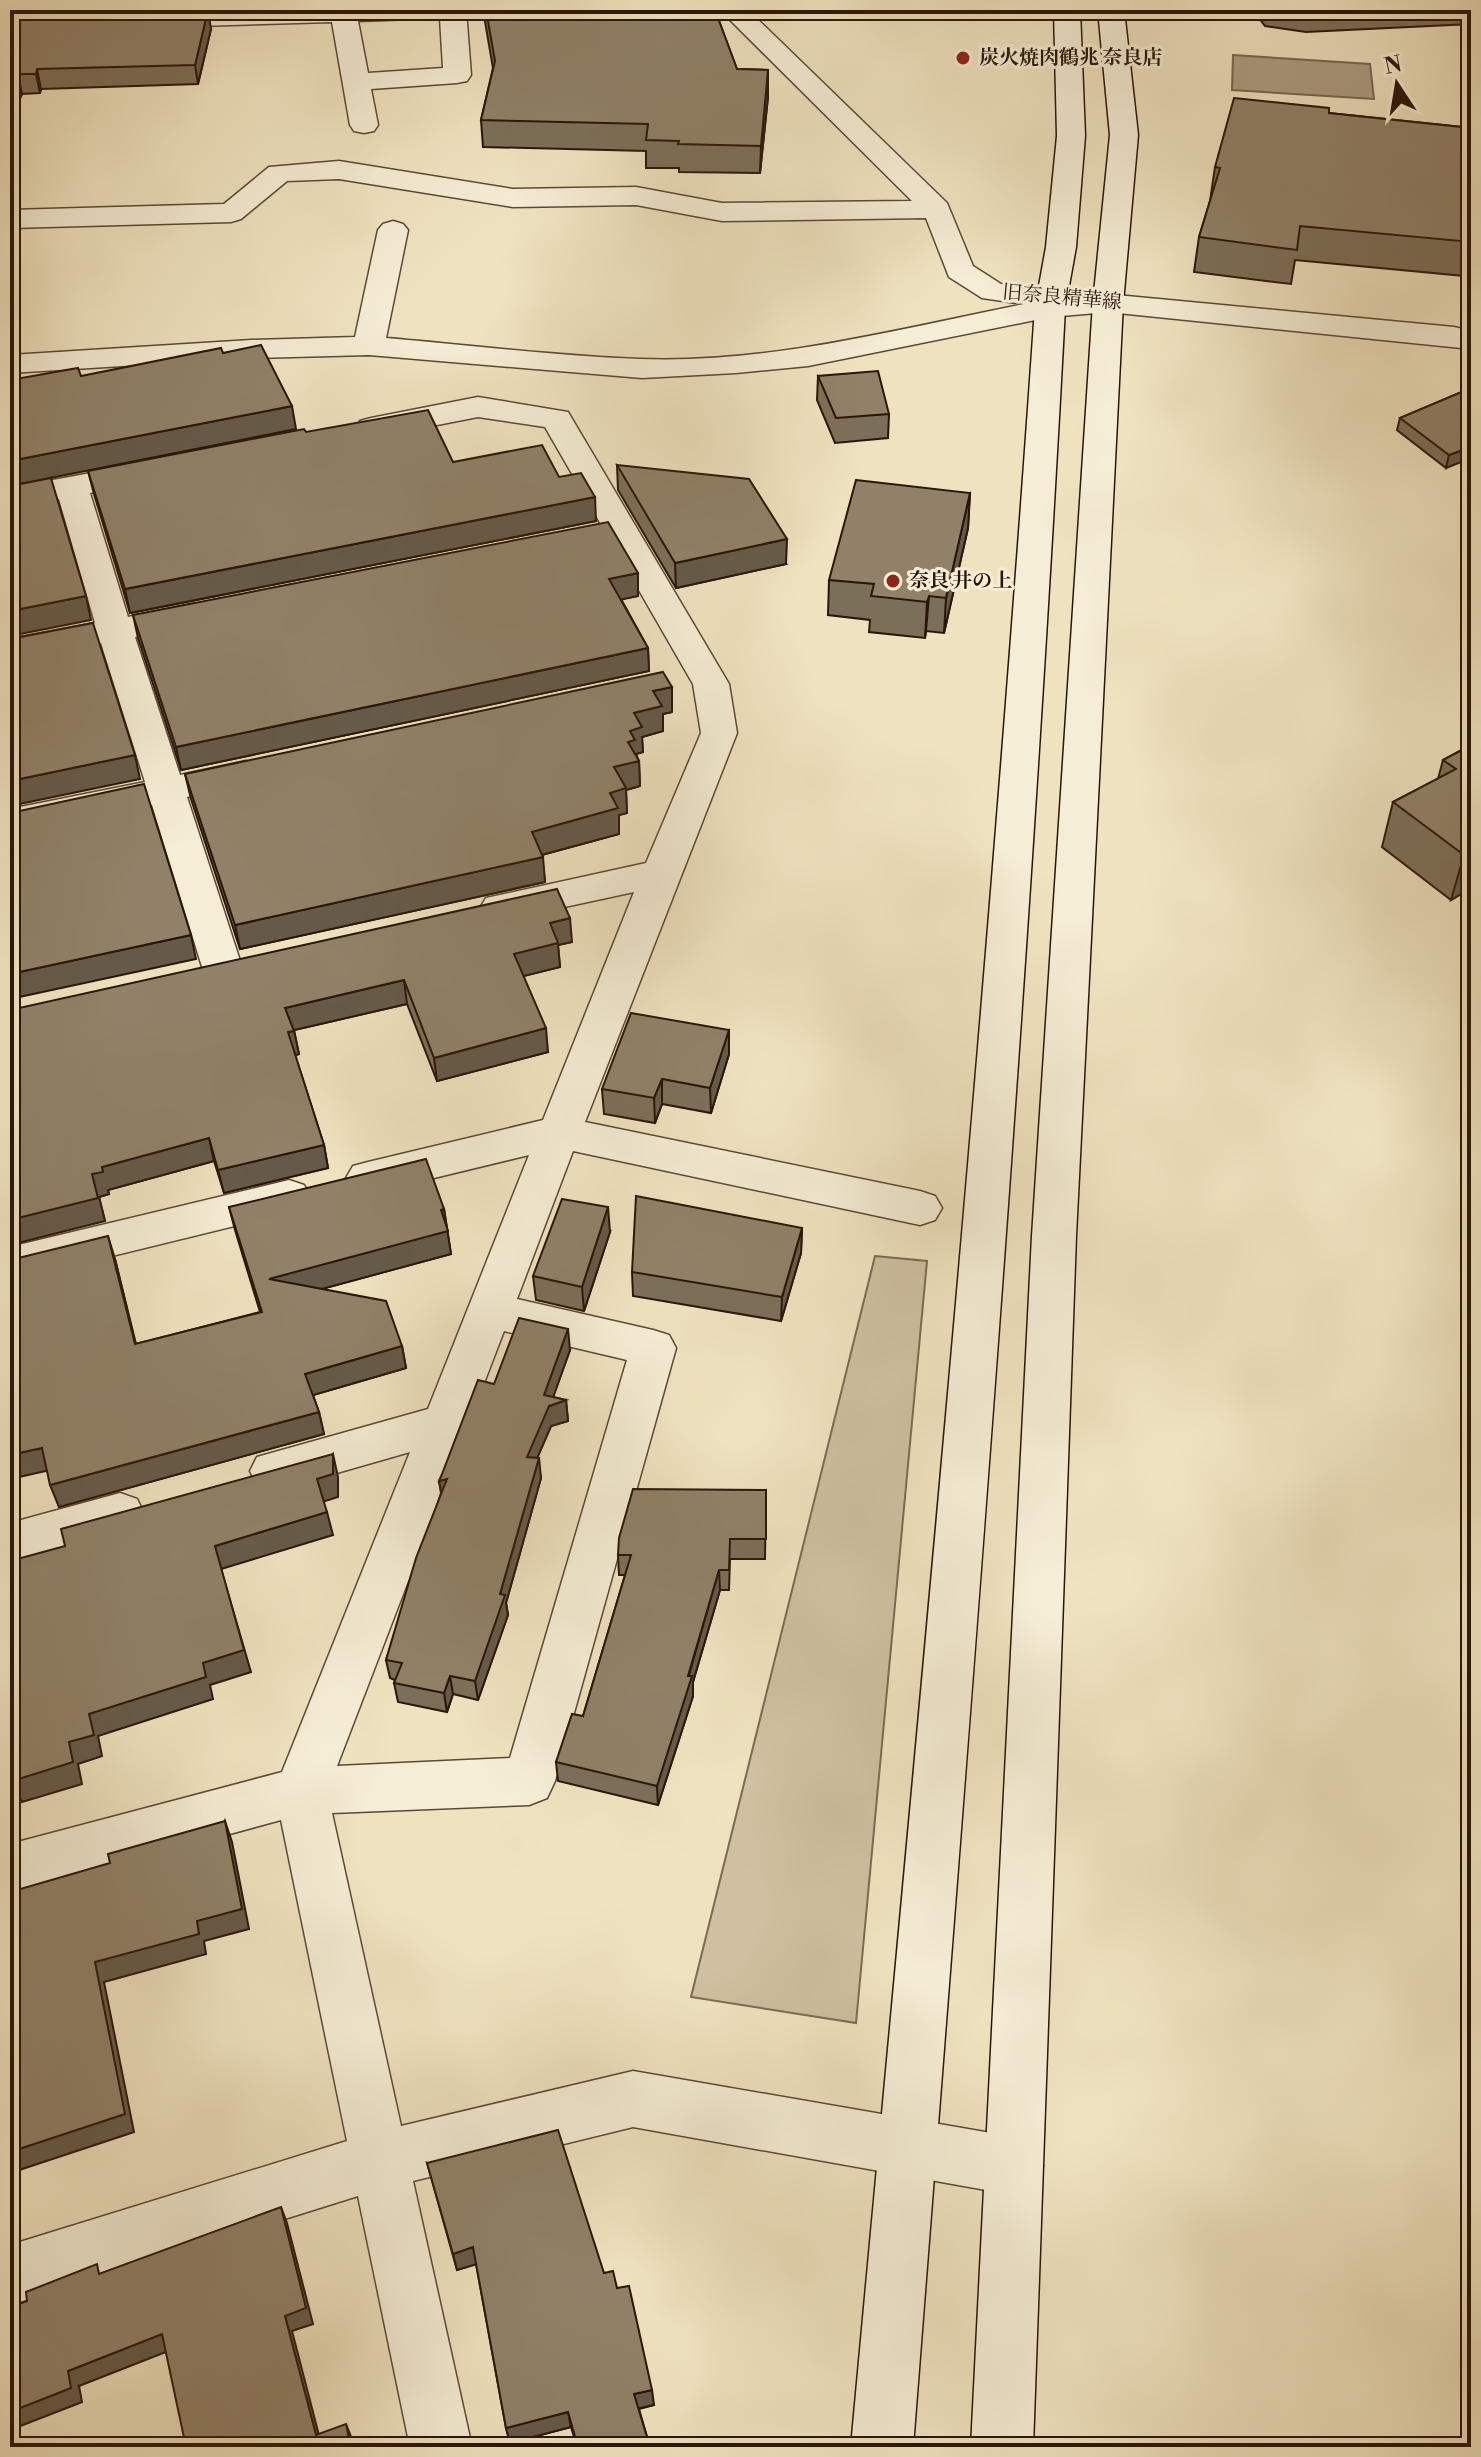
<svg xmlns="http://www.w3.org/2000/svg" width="1481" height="2457" viewBox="0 0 1481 2457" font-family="'Libre Bodoni','Noto Serif JP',serif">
<rect width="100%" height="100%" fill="#efe3bf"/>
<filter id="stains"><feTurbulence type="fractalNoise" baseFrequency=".0025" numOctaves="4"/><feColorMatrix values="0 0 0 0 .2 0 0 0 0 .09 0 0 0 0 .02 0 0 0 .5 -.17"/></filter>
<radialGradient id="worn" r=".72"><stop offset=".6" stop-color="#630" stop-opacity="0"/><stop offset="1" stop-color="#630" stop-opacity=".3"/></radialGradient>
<polygon fill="#cec0a0" stroke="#7c6b54" stroke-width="2" points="875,1256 927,1261 856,2023 691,1997"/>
<polygon fill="#ac9d81" stroke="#786751" stroke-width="2" points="1233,55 1370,64 1374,99 1232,90"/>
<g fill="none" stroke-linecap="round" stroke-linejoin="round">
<defs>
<g id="street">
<path d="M150,10H466L471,75L467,81L457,83L371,89L378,125L374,131L364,133L354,131L350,125L332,22L165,27L156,25ZM440,18L443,68L368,73L358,21Z"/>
<path d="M720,10H748L947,203L973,266L1001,284L1454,327L1471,331V349L1108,312L1050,317L808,366L736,373L642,378L369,355L251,358L10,373V355L251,340L355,337L378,230L383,224L393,221L403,224L408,230L386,338C470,345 556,356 640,359C768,364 899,329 1024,304L982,298L949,277L926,218L722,221L636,205L513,207L339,179L287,181L241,219L231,222L10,228V210L224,204L269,167L339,161L513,189L636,187L722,203L912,201Z"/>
<path d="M478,397L568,412L729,684L737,733L585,1122L920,1191L935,1196L942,1208L935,1220L920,1225L573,1151L517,1299L653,1330L669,1335L676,1348L555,1781L547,1798L529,1805L332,1813L401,2126L633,2071L1014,2137L1034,2146L1043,2166L1034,2186L1014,2195L633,2127L413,2181L472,2447H410L358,2196L10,2305V2245L347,2141L281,1820L10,1894V1844L282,1772L410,1452L274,1491L257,1485L250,1471L257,1457L428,1409L529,1155L368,1194L353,1190L346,1178L353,1166L368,1162L543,1120L634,892L500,921L486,918L480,908L486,898L500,895L646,863L701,733L693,684L545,427L478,417L371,438L360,435L355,428L360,421L371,418ZM504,1331L627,1360L510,1758L337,1766Z"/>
<polygon points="150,462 162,465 166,472 162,479 90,493 128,617 192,604 204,607 210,615 204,623 135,637 180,775 246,761 259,764 265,773 259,782 187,797 243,970 237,980 223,984 209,980 203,970 152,805 10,835 10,809 145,782 101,643 10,661 10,639 95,623 59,499 10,508 10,488"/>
<polygon points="289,1180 304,1185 311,1197 304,1209 10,1281 10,1247"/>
<polygon points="120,1493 137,1499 144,1513 137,1527 10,1565 10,1523"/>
</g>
<g id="secondary">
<path d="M1054,10H1080L1085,136L1076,247L1065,308C1027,1022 968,1734 913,2447H851C917,1734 986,1022 1035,308L1046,247L1057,136Z"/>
<polygon points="1098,10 1124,10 1138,135 1123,303 1076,1236 1033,2447 971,2447 1032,1236 1093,303 1110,135"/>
</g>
</defs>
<use href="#street" stroke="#5b4936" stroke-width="3"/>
<use href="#secondary" stroke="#2a1609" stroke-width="3"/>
<use href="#street" fill="#f5edd5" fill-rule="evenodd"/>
<use href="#secondary" fill="#f5edd5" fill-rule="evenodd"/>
</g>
<g fill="#7c6f59" stroke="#2a1609" stroke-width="2">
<polygon points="10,10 211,29 198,84 41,89 40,93 22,94 10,120"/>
<polygon points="483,10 715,10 737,69 768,70 768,97 760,173 679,172 679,168 646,168 646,151 483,147 481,120 493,68"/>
<polygon points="1221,10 1471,10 1471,24 1306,32 1265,26 1255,13 1223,13"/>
<polygon points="1329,113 1471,128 1471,286 1463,285 1464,276 1295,260 1291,284 1194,272 1199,237 1210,201 1215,167"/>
<polygon points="818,376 889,414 888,438 835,443 817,400"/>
<polygon points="1471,388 1446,468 1397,430 1400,418"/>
<polygon points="306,432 453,462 559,477 596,521 130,613 94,494 88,471"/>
<polygon points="617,465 786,564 676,588 618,490"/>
<polygon points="970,493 968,528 944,633 926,631 925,638 869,632 870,620 828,615 829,580"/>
<polygon points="638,596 621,599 648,648 649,671 181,770 138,638 133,615"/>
<polygon points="672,712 663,714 663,731 642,737 643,752 636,754 639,761 640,786 626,790 627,813 619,815 619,834 542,855 545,882 240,949 191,799 185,774"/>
<polygon points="1471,745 1471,888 1451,900 1382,847 1393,802 1438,779 1443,760"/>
<polygon points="572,942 558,945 560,967 523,976 548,1052 437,1081 407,1004 294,1030 299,1054 295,1055 324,1145 328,1168 224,1193 214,1161 108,1190 109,1194 99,1197 105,1221 10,1010"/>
<polygon points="729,1030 729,1054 711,1113 662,1104 655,1123 604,1114 602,1089"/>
<polygon points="229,1207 444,1209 451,1254 321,1289 402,1346 406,1368 313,1395 319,1412 324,1434 59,1507 47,1470 10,1479 10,1260 115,1259 136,1344 260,1312 235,1230"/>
<polygon points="802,1228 801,1253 781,1321 633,1296 632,1272"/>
<polygon points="610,1232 584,1311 536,1300 533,1276"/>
<polygon points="570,1350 553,1397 566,1400 568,1421 551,1426 537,1458 541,1478 506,1603 508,1615 478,1700 453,1694 447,1712 398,1702 394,1683 395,1680 390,1678 386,1660 441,1493 439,1481 494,1384"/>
<polygon points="766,1490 765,1559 730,1559 729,1590 720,1590 693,1682 693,1696 658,1805 558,1781 556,1762 583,1716 625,1575 619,1575 618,1555"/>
<polygon points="427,2163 604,2273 617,2288 654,2405 639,2409 650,2447 577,2447 571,2427 510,2443 506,2428 476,2264 457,2270"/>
</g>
<g fill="#655a49" stroke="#2a1609" stroke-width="2">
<polygon points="208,10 211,29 198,84 195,65"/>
<polygon points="37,69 41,89 40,93 36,74"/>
<polygon points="768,70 768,97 760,173 761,146"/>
<polygon points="18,74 22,94 10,120 10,91"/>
<polygon points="292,406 296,429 10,486 10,461"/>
<polygon points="1471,447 1471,458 1446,468 1449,455"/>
<polygon points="970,493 968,528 944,633 946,598"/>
<polygon points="595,497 596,521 130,613 125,589"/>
<polygon points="787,539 786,564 676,588 675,563"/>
<polygon points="638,573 638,596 610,602 609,579"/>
<polygon points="86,596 91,620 10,636 10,611"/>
<polygon points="929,596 926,631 925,638 927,602"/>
<polygon points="648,648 649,671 181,770 176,747"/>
<polygon points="672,687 672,712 663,714 663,731 642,737 643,752 636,754 636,762 639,761 640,786 626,790 627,813 619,815 619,834 534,857 532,832 610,793 614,767 630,731 634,713 653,691"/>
<polygon points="135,755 140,779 10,806 10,781"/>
<polygon points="1471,851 1471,888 1451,900 1464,855"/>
<polygon points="543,857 545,882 240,949 235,925"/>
<polygon points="570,918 572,942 558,945 560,967 516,978 514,954 550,923"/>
<polygon points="191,935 196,959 10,999 10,974"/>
<polygon points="404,980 407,1004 290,1031 285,1008"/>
<polygon points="546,1028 548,1052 437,1081 434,1058"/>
<polygon points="729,1030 729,1054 711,1113 710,1088"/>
<polygon points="294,1031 299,1054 293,1056 288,1032"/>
<polygon points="662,1079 662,1104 655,1123 654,1098"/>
<polygon points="209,1138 214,1161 108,1190 109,1194 99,1197 105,1221 10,1245 10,1220 92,1174 102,1167"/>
<polygon points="324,1145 328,1168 224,1193 218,1170"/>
<polygon points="608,1207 610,1232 584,1311 582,1287"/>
<polygon points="444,1209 451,1254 274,1302 269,1279"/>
<polygon points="802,1228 801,1253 781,1321 782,1297"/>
<polygon points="108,1236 115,1259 141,1367 135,1344"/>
<polygon points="568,1329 570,1350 550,1406 566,1400 568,1421 551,1426 529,1477 527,1457 544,1395"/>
<polygon points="402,1346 406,1368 310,1396 305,1374"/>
<polygon points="319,1412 324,1434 59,1507 50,1485"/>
<polygon points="42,1448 50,1470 10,1479 10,1455"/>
<polygon points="333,1454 338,1477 338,1497 322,1502 317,1479"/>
<polygon points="539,1458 541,1478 506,1603 508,1615 478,1700 475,1681"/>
<polygon points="447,1479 443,1501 439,1481"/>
<polygon points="327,1512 333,1535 221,1569 251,1672 210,1685 213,1699 98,1736 102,1756 78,1764 82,1784 22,1802 15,1787 10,1789 10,1766 69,1742 89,1714 203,1663 215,1546"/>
<polygon points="719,1570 720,1590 693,1682 693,1696 658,1805 657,1786"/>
<polygon points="450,1676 453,1694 447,1712 444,1693"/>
<polygon points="225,1821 232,1842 249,1929 204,1941 206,1954 104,1982 134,2132 10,2173 10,2152 95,1962 197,1921"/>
<polygon points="281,2207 287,2223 313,2324 292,2331 322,2447 316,2435 285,2316"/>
<polygon points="473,2247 477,2264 457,2270 453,2254"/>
<polygon points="162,2334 171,2350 79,2386 82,2402 10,2430 10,2412 68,2371"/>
<polygon points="652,2390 654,2405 636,2409 634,2394"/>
<polygon points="568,2412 571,2427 510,2443 506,2428"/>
<polygon points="346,2424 352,2439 354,2447 351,2447"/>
</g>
<g fill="#908168" stroke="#2a1609" stroke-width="2">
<polygon points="10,10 208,10 195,65 37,69 36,74 18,74 10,91"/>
<polygon points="486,10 715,10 737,69 768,70 761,146 678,144 679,141 646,140 648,124 481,120 495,61"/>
<polygon points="1234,98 1329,108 1329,113 1471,128 1471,242 1300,226 1297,250 1199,237 1220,168 1215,167"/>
<polygon points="261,345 292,406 10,461 10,380 78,368 81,376 221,348 223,353"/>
<polygon points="878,371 889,414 836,418 818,376"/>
<polygon points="1471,388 1471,447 1449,455 1400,418"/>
<polygon points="428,410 453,462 542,445 559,477 581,473 595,497 125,589 88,471 304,429 306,432"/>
<polygon points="617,465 749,479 787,539 675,563"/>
<polygon points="51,478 86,596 10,611 10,486"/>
<polygon points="856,480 970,493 946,598 929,596 927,602 871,596 874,584 829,580"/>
<polygon points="608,522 638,573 609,579 648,648 176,747 133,615"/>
<polygon points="93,623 135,755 10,781 10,639"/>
<polygon points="663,672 672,687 653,691 662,706 634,713 642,727 630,731 635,740 628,742 639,761 614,767 626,788 610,793 618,808 532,832 543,857 235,925 185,774"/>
<polygon points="1471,745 1471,851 1464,855 1393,802 1456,769 1443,760"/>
<polygon points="144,784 191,935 10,974 10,813"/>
<polygon points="557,889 570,918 550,923 558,943 514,954 546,1028 434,1058 404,980 285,1008 294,1031 288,1032 324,1145 218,1170 209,1138 102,1167 103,1172 92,1174 98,1198 10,1220 10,1010"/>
<polygon points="631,1013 729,1030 710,1088 662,1079 654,1098 602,1089"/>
<polygon points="426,1159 444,1209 441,1210 448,1231 269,1279 386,1301 402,1346 305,1374 319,1412 50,1485 42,1448 10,1455 10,1260 108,1236 135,1344 262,1312 229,1207"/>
<polygon points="636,1196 802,1228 782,1297 632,1272"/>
<polygon points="562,1199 608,1207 582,1287 533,1276"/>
<polygon points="519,1318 568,1329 544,1395 566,1400 549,1406 527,1457 539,1458 500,1594 505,1595 475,1681 450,1676 444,1693 394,1683 402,1663 386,1660 416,1558 447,1479 439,1481 442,1474 478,1380 494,1384"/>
<polygon points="333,1454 333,1474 317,1479 327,1512 215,1546 244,1650 203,1663 206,1677 89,1714 94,1735 69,1742 73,1762 12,1781 10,1769 10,1561 65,1546 61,1529"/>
<polygon points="633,1489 766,1490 766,1539 730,1539 729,1570 719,1570 688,1676 692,1676 657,1786 556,1762 572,1714 583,1716 631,1555 618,1555 619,1538"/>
<polygon points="225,1821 242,1909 197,1921 199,1934 95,1962 125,2114 10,2152 10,1892 110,1863 108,1854"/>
<polygon points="558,2130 604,2273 613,2271 617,2288 629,2286 652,2390 634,2394 650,2447 578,2447 568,2412 506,2428 473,2247 453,2254 427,2163"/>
<polygon points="281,2207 306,2308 285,2316 316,2435 346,2424 351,2447 186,2447 162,2334 68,2371 71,2388 10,2412 10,2307 27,2301 26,2292 97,2264 99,2274"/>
</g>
<g fill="#8f2418" stroke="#f5edd5" stroke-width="3">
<circle cx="963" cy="58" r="8"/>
<circle cx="893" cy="581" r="8"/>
</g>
<g text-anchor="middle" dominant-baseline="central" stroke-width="6" stroke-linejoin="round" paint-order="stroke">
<g font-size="20" font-weight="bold" fill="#2a1609" stroke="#f5edd5" text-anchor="start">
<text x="979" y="58">炭火焼肉鶴兆 奈良店</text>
<text x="909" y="581">奈良 井の上</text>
</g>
<g font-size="20" fill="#2a1609" stroke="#f5edd5">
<text transform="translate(1062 298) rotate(5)">旧奈良精華線</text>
</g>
</g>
<rect width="1481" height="2457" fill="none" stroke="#efe3bf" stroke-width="40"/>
<rect x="12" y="12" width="1457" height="2433" fill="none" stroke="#2a1609" stroke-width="4"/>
<rect x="20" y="20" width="1441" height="2417" fill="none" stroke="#2a1609" stroke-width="2"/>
<g transform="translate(1397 84) rotate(348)" stroke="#f5edd5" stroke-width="6" paint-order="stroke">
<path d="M0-6L14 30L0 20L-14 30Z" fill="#2a1609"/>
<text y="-12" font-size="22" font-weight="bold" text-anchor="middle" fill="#2a1609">N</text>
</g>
<rect width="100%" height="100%" filter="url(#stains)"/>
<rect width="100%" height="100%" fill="url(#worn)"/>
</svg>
